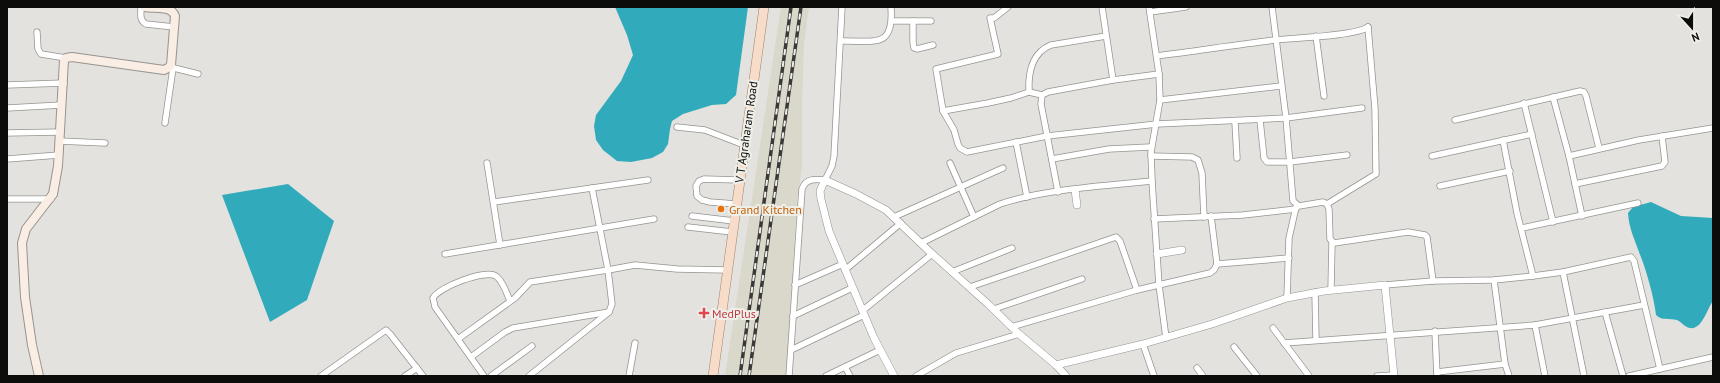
<svg xmlns="http://www.w3.org/2000/svg" width="1720" height="383" viewBox="0 0 1720 383" font-family="'PT Sans',sans-serif">
<rect width="100%" height="100%" fill="#e3e2de"/>
<polygon fill="#dad7cb" points="781,7 809,7 804,44 802,103 802,168 797,199 786,376 725,376"/>
<g fill="#31abbb">
<polygon points="615,7 748,7 736,95 726,104 712,105 683,114 672,121 670,129 668,144 663,152 652,158 631,162 617,161 603,150 596,140 594,126 596,115 621,81 633,55 627,35"/>
<polygon points="288,184 334,221 307,300 270,322 222,195"/>
<path d="M1651,202L1681,216L1713,218V301C1707,309 1702,330 1690,328C1684,327 1682,322 1677,320C1670,318 1661,321 1656,315C1654,297 1646,269 1639,252C1634,238 1629,228 1628,213L1633,207Z"/>
</g>
<g fill="none" stroke-linecap="round" stroke-linejoin="round">
<defs>
<g id="minor">
<path d="M141,7C141,14 139,20 146,24L174,27"/>
<polyline points="1008,7 994,18 990,18 998,54 936,69 943,111 954,130 958,144 960,148 967,152 1047,136 1157,124 1286,118 1362,108"/>
<polyline points="1102,7 1113,80"/>
<polyline points="1149,7 1159,74 1160,100 1151,152 1152,181 1159,285 1166,338"/>
<polyline points="1272,7 1286,118 1293,201 1299,206 1323,202 1327,204 1329,209 1330,239 1334,243 1408,232 1425,235 1427,237 1433,281"/>
<polyline points="1150,12 1186,7"/>
<polyline points="892,21 931,21"/>
<polyline points="913,21 913,42 914,48 917,49 933,45"/>
<polyline points="37,32 38,49 41,54 66,58"/>
<polyline points="1316,36 1324,96"/>
<path d="M841,41C874,40 894,50 891,7"/>
<path d="M1157,56C1196,51 1235,45 1275,40C1293,38 1357,36 1368,27"/>
<polyline points="170,67 198,74"/>
<polyline points="7,85 64,83"/>
<path d="M1029,92C1028,73 1031,53 1051,45L1106,36"/>
<polyline points="1553,97 1569,156 1582,216"/>
<polyline points="1160,100 1281,86"/>
<polyline points="1524,103 1553,222"/>
<polyline points="7,108 62,105"/>
<polyline points="943,111 988,103 1011,98 1029,92 1042,95"/>
<polyline points="1260,120 1264,158 1267,162 1290,162 1347,155"/>
<polyline points="1455,120 1580,91 1584,92 1586,96 1599,148"/>
<polyline points="1235,122 1237,158"/>
<polyline points="165,123 173,68"/>
<polyline points="677,127 705,130 744,145"/>
<polyline points="7,133 60,132"/>
<polyline points="1503,140 1517,213 1533,276"/>
<polyline points="59,141 105,143"/>
<polyline points="1016,142 1027,197"/>
<polyline points="1151,156 1192,157 1198,160 1202,173 1204,217"/>
<polyline points="1432,156 1532,134"/>
<polyline points="1569,156 1639,140 1713,128"/>
<polyline points="7,159 59,155"/>
<polyline points="1052,159 1109,149 1150,147"/>
<polyline points="487,163 500,245"/>
<polyline points="950,163 974,217"/>
<polyline points="1575,184 1662,166 1665,162 1662,136"/>
<polyline points="1440,186 1510,171"/>
<polyline points="1058,192 1041,104 1042,95 1048,92 1113,80 1159,74"/>
<polyline points="7,199 51,199"/>
<polyline points="494,202 648,180"/>
<polyline points="736,204 710,202 702,200 697,196 696,186 699,181 704,179 739,180"/>
<polyline points="1327,204 1376,174 1375,109 1368,27"/>
<polyline points="692,216 734,221"/>
<polyline points="894,217 1003,168"/>
<polyline points="1154,219 1243,215 1296,209"/>
<polyline points="688,227 732,232"/>
<polyline points="1522,228 1638,203"/>
<path d="M921,243L1000,204C1046,189 1103,186 1152,181"/>
<polyline points="445,254 654,219"/>
<polyline points="1217,264 1289,258"/>
<polyline points="845,270 901,223"/>
<polyline points="952,272 1012,248"/>
<polyline points="1563,272 1584,376"/>
<polyline points="1494,280 1505,364 1509,376"/>
<polyline points="795,285 843,264"/>
<polyline points="1385,285 1433,281 1494,280 1533,276 1563,272 1631,257 1634,261 1660,369"/>
<polyline points="970,287 1116,237 1120,241 1137,290"/>
<polyline points="1331,290 1332,242"/>
<polyline points="1315,292 1316,340"/>
<polyline points="1287,298 1289,238 1296,207"/>
<polyline points="994,309 1082,279"/>
<polyline points="862,311 932,254"/>
<polyline points="1605,312 1623,376"/>
<polyline points="793,316 852,288"/>
<polyline points="1535,325 1545,376"/>
<polyline points="1011,327 1137,290 1210,273 1214,270 1217,264 1211,216"/>
<polyline points="1273,328 1309,376"/>
<polyline points="1435,331 1437,376"/>
<polyline points="458,339 515,298 530,282 608,270 592,188"/>
<polyline points="1284,343 1535,325 1644,305"/>
<polyline points="1143,344 1154,376"/>
<polyline points="1234,347 1257,376"/>
<polyline points="791,350 864,315"/>
<polyline points="471,357 505,332 513,328 609,312"/>
<polyline points="845,367 850,376"/>
<polyline points="1197,368 1203,376"/>
<polyline points="1437,372 1505,364"/>
<polyline points="321,376 386,330 390,334 423,376"/>
<polyline points="405,376 417,368"/>
<path d="M484,376L435,307L433,298C439,287 485,269 496,276C503,281 507,294 510,301"/>
<polyline points="491,376 532,346"/>
<polyline points="529,376 609,312 612,304 608,270 635,265 677,269 727,270"/>
<polyline points="629,376 635,343"/>
<path d="M789,376L802,189C806,178 815,179 825,180L832,166L834,156L842,7"/>
<polyline points="826,376 880,350"/>
<polyline points="916,376 956,353 1019,334"/>
<polyline points="1377,376 1394,375"/>
<polyline points="1629,376 1713,357"/>
</g>
<g id="tertiary">
<polyline points="1075,190 1077,205"/>
<polyline points="1157,254 1182,250"/>
<polyline points="1056,365 1143,344 1212,324 1287,298 1324,291 1385,285 1394,376"/>
<polyline points="894,376 874,338 829,231 821,199 820,191 825,180 856,194 886,210 929,251 988,304 1019,334 1056,365 1066,376"/>
</g>
<path id="secondary" d="M39,376L32,345L25,297L22,243L26,229L53,194L58,166L64,60L66,58L72,57L164,70L168,68L171,65L175,16C171,5 155,9 145,7"/>
<polyline id="primary" points="713,376 764,7"/>
</defs>
<use href="#minor" stroke="#959490" stroke-width="7"/>
<use href="#tertiary" stroke="#959490" stroke-width="8"/>
<use href="#secondary" stroke="#959490" stroke-width="10"/>
<use href="#primary" stroke="#a0846f" stroke-width="10"/>
<use href="#minor" stroke="#fff" stroke-width="5.5"/>
<use href="#tertiary" stroke="#fff" stroke-width="7"/>
<use href="#secondary" stroke="#faede4" stroke-width="8"/>
<use href="#primary" stroke="#f6dcc9" stroke-width="9"/>
<defs>
<g id="rail">
<polyline points="740,376 791,7"/>
<polyline points="749,376 801,7"/>
</g>
</defs>
<use href="#rail" stroke="#3a3937" stroke-width="3.5"/>
<use href="#rail" stroke="#f0f0eb" stroke-width="2" stroke-dasharray="6" stroke-linecap="butt"/>
</g>
<circle fill="#e8710a" stroke="#f0f0eb" stroke-width="1.5" cx="721" cy="209" r="4"/>
<path fill="#e0444e" stroke="#f0f0eb" stroke-width="1.5" d="M702 307h4v4h4v4h-4v4h-4v-4h-4v-4h4z"/>
<g text-anchor="middle" dominant-baseline="central" stroke-width="4" stroke-linejoin="round" paint-order="stroke">
<g font-size="12" fill="#0c0c0a" stroke="#f0f0eb">
<text transform="translate(746 132) rotate(-82)">V T Agraharam Road</text>
</g>
<g font-size="12" fill="#c56008" stroke="#f0f0eb" text-anchor="start">
<text x="729" y="209">Grand Kitchen</text>
</g>
<g font-size="12" fill="#be3a42" stroke="#f0f0eb" text-anchor="start">
<text x="712" y="313">MedPlus</text>
</g>
</g>
<rect width="1720" height="383" fill="none" stroke="#0c0c0a" stroke-width="16"/>
<g transform="translate(1692 28) rotate(159)" stroke="#f0f0eb" stroke-width="3" paint-order="stroke">
<path d="M0-3L7 15L0 10L-7 15Z" fill="#0c0c0a"/>
<text y="-6" font-size="11" font-weight="bold" text-anchor="middle" fill="#0c0c0a">N</text>
</g>
</svg>
